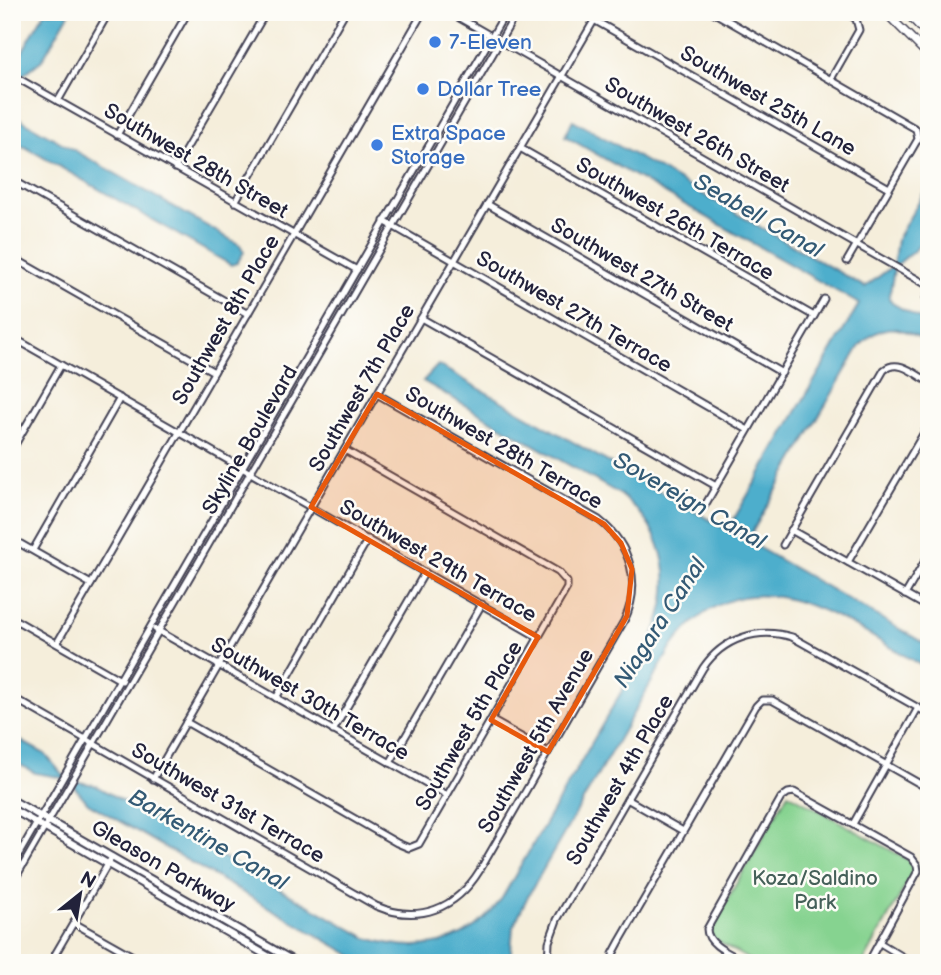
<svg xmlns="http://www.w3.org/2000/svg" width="941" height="975" viewBox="0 0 941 975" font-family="'Balsamiq Sans',sans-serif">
<rect width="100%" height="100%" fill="#fdfcf7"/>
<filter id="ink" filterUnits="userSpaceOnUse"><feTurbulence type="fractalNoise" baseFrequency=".0143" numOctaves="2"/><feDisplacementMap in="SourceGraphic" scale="14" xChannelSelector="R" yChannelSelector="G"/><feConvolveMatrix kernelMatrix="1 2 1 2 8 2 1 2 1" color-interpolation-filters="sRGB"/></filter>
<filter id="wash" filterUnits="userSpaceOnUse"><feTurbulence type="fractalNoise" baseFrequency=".00686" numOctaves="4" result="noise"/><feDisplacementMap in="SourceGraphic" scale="28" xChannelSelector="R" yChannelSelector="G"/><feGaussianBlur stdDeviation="1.57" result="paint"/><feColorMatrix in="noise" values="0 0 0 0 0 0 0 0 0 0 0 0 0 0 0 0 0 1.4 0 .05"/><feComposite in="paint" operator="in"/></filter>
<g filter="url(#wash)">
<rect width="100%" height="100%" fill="#f5eedb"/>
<polygon fill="#86d390" stroke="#547a66" stroke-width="2" points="788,793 917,865 863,963 755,963 707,935"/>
<g fill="#4daecc" stroke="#386884" stroke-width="2">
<polygon points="45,12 70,12 42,60 23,75 18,82 12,106 13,115 240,245 244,252 237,263 231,265 25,147 12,143 12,84 20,74 19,57"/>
<path d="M573,120L865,287L890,268L894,261L897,239L929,184V228L917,248L898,264L894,270L889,298L892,303L929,324V343C900,326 883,320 859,347L747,541L929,646V670C846,623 747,541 671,648L528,896L513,927L510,963H365L88,803L72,784L59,777L35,773L12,760V736L45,754L62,774L74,781L94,785L367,938C421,955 468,946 502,898L649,644C677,589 670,535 621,495L423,381L438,365L724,528L728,529L859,304L565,136Z"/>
</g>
</g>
<g filter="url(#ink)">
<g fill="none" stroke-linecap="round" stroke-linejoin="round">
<defs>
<g id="minor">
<polyline points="449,12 929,286"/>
<polyline points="713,12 916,129 918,139 847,261"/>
<polyline points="594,20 889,188"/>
<polyline points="12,75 357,270"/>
<polyline points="831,79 859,30 856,19 845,12"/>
<polyline points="58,101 109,12"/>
<polyline points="117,135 188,12"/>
<polyline points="520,148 814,316"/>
<polyline points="175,168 266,12"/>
<polyline points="12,180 248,314"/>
<polyline points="235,202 345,12"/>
<polyline points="487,204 782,373"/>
<polyline points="384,221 748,430"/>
<polyline points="12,257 214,372"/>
<polyline points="926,298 929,293"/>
<polyline points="421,318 716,486"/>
<polyline points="12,337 538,637"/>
<polyline points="12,450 61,365"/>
<polyline points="704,507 824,299"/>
<polyline points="791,530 929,608"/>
<polyline points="12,539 91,584"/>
<path d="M783,545L884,370C898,358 915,374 929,382"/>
<polyline points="33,550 120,398"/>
<polyline points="848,562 929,424"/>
<polyline points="905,595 929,554"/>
<polyline points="12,618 122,681"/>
<polyline points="155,629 447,795"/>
<polyline points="57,643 423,12"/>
<path d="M12,697L376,906C419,924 456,909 480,870L624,621C642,584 631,545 599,520L377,394"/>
<polyline points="276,698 368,539"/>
<polyline points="491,720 548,752"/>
<polyline points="186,722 397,843 409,848 419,844 567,588 567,582 558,572 345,450"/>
<polyline points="333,731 425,572"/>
<polyline points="390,763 482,604"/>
<polyline points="153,779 599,12"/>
<polyline points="627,799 683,831"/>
<polyline points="853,824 918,708"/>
<polyline points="12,866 506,12"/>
<polyline points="12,884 517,12"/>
<polyline points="74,923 145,963"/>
<polyline points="880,943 913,963"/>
<polyline points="50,963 112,857"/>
<path d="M548,963L549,942L557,920L703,668C723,638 758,627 792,637L929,714"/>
<polyline points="615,963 613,954 620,941 756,706 762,700 772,700 929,789"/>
<path d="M747,963C734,955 707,946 707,929L781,798L788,793L794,792L911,857L917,865L918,871L868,963"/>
</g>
<g id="major">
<polyline points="12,800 297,963"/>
<polyline points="12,809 280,963"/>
</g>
<g id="highway">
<polyline points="885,12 929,56"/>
<polyline points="906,12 929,36"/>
</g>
</defs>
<use href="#minor" stroke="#424153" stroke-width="9"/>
<use href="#major" stroke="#424153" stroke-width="10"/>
<use href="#highway" stroke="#424153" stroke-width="10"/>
<use href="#minor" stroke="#fff" stroke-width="5"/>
<use href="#major" stroke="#fff" stroke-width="6"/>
<use href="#highway" stroke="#fff" stroke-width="7"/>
</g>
</g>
<path fill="#e8590c" fill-opacity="0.2" stroke="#e8590c" stroke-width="5" stroke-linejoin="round" d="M377,394L604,524L621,543L632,569L627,616L548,752L491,720L538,637L311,507Z"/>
<g fill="#3f7fe0" stroke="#fdfcf7" stroke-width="2.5">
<circle cx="435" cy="42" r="7"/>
<circle cx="423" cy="89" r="7"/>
<circle cx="377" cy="145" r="7"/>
</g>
<g text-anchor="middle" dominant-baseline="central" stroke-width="5" stroke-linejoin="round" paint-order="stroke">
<g font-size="21" fill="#366cbe" stroke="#fdfcf7" text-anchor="start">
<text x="449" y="42">7-Eleven</text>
<text x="437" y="89">Dollar Tree</text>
<text x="391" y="133">Extra Space<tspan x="391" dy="24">Storage</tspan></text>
</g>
<g font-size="21" fill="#22223b" stroke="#fdfcf7">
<text transform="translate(768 101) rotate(30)">Southwest 25th Lane</text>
<text transform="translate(697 135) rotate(30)">Southwest 26th Street</text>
<text transform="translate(196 161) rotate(30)">Southwest 28th Street</text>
<text transform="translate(675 219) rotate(30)">Southwest 26th Terrace</text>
<text transform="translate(642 275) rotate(30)">Southwest 27th Street</text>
<text transform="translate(574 312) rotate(30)">Southwest 27th Terrace</text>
<text transform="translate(226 320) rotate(-60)">Southwest 8th Place</text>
<text transform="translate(362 388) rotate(-60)">Southwest 7th Place</text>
<text transform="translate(250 440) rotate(-60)">Skyline Boulevard</text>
<text transform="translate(504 448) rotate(30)">Southwest 28th Terrace</text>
<text transform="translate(438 561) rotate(30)">Southwest 29th Terrace</text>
<text transform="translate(310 699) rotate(30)">Southwest 30th Terrace</text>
<text transform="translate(469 726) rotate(-60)">Southwest 5th Place</text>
<text transform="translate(536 741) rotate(-60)">Southwest 5th Avenue</text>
<text transform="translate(620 780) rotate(-60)">Southwest 4th Place</text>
<text transform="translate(228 803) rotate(30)">Southwest 31st Terrace</text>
<text transform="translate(163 866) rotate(30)">Gleason Parkway</text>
</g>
<g font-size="21" fill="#456059" stroke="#fdfcf7">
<text x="815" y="878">Koza/Saldino<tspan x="815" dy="24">Park</tspan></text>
</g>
<g font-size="23" font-style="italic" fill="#335a75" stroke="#fdfcf7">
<text transform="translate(758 216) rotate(30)">Seabell Canal</text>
<text transform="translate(689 501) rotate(30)">Sovereign Canal</text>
<text transform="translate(660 623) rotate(-57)">Niagara Canal</text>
<text transform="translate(208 840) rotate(30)">Barkentine Canal</text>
</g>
</g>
<rect width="941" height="975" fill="none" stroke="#fdfcf7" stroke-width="42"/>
<g transform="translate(80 894) rotate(30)" stroke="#fdfcf7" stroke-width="5" paint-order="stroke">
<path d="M0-5L12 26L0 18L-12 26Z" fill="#22223b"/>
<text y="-10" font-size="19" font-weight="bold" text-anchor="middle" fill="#22223b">N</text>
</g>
</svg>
